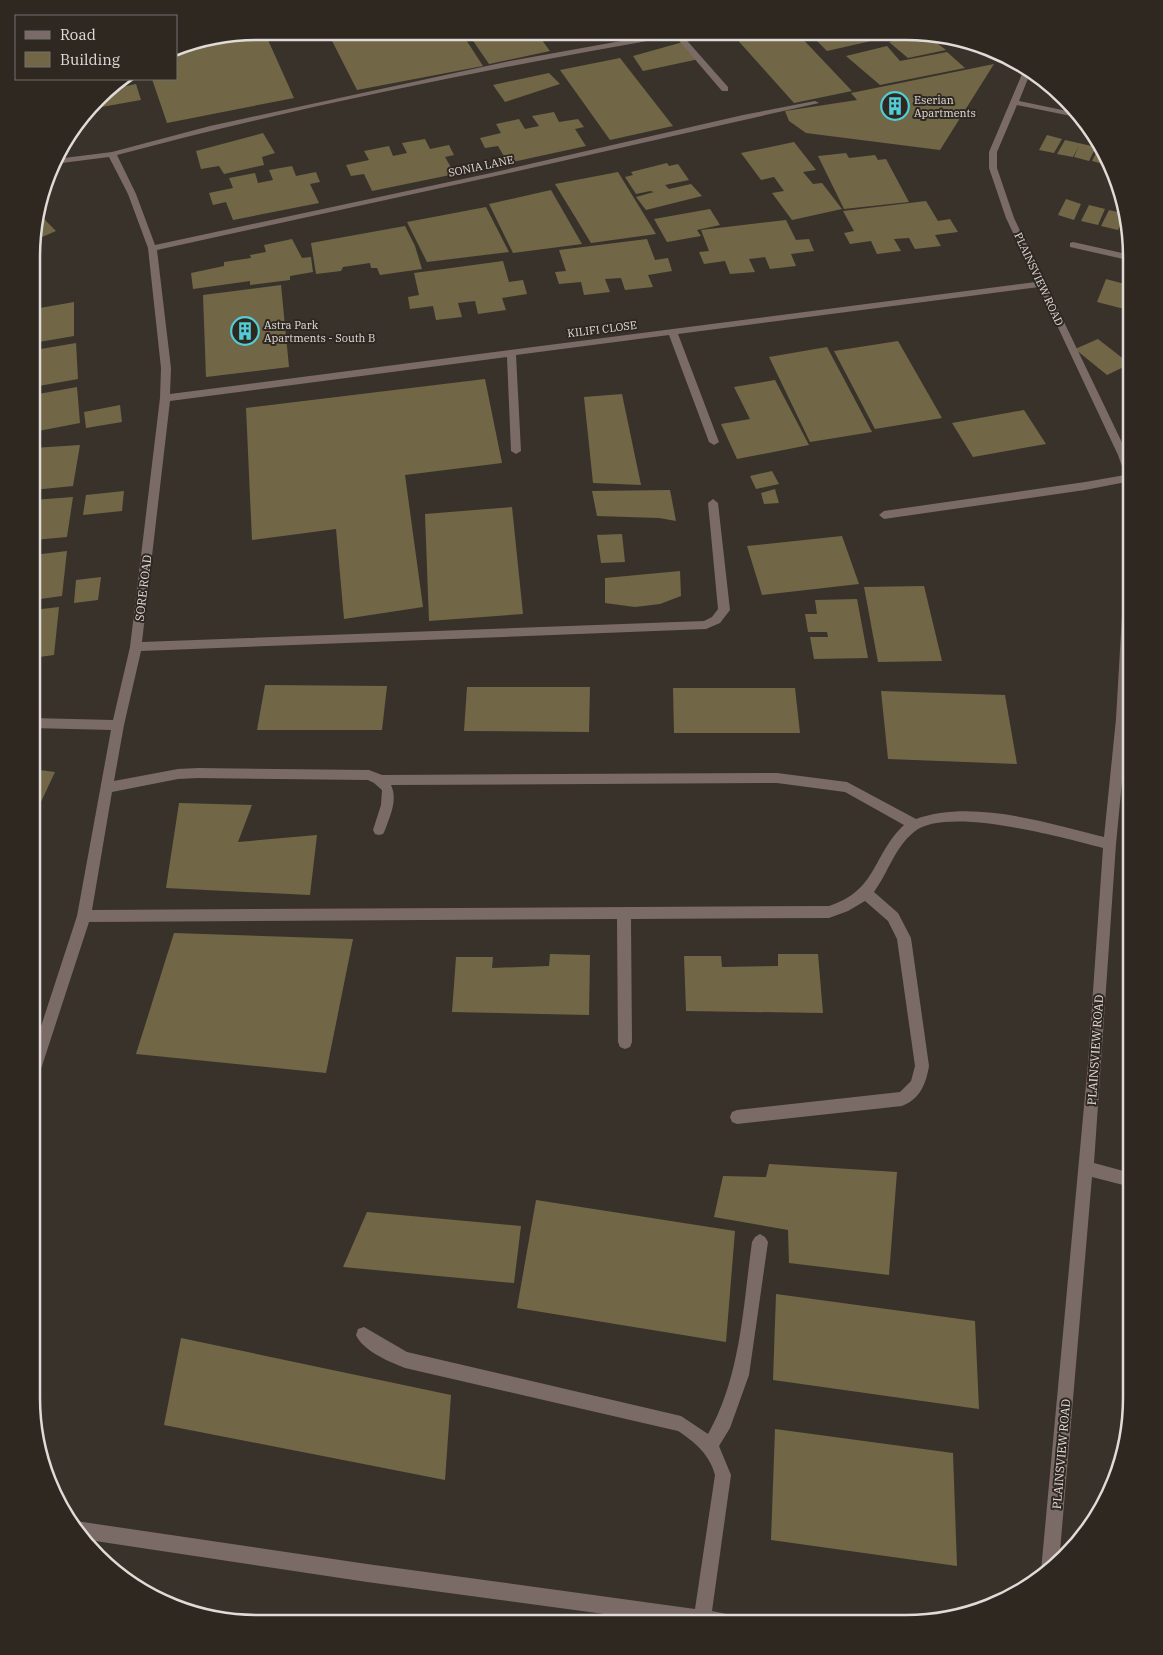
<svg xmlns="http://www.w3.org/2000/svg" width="1163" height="1655" viewBox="0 0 1163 1655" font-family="'IBM Plex Serif',serif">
<rect width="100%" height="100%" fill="#39322b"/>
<g fill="#716747">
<polygon points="257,31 264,31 294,98 167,123 152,79 176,79 176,48 184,43"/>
<polygon points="327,31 461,32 483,66 357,90"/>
<polygon points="467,32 536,32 550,51 489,64"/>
<polygon points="607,32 643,32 643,33 612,39"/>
<polygon points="752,33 797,33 852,91 794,103 734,36"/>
<polygon points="809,33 902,33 902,34 827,51"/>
<polygon points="924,33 946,50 908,58 889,42"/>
<polygon points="683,42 699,59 643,71 633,56"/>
<polygon points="887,46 900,61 947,52 965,68 880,85 846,56"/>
<polygon points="620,58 673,126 610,140 560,70"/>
<polygon points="994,64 940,150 806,133 789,121 785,111 857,100 851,93"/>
<polygon points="549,73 560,84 505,102 493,85"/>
<polygon points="121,80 122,87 136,84 141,100 90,109 108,87"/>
<polygon points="554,112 559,122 578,119 584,127 575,129 586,146 508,163 498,146 485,148 480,138 501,133 496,124 519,119 525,129 539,126 532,116"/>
<polygon points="263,133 275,153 262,157 264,165 224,174 219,166 201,169 196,151"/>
<polygon points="1047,135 1062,139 1054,153 1039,150"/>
<polygon points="425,139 430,149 449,145 454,155 445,157 455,174 372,191 364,174 351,176 346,165 369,160 364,151 389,146 393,156 407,153 402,143"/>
<polygon points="1065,140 1096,147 1089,161 1074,157 1079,146 1073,157 1057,154"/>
<polygon points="794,142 816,170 803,172 813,184 822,183 842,209 792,220 772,193 784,191 774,177 761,180 741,153"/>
<polygon points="1099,147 1109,157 1107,165 1092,161"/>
<polygon points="846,153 849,158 875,155 878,160 886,159 909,202 844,209 818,156"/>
<polygon points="667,163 669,166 678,164 689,180 665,185 669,189 691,184 702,196 646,210 636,197 654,192 650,191 636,194 625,177 633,175 631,172"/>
<polygon points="292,166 296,176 316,172 320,182 310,184 319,203 233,220 226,202 213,205 209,193 233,188 229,178 255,173 258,183 273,180 269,170"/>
<polygon points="618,172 656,234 591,243 555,184"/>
<polygon points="551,190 582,244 513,253 489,204"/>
<polygon points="1066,199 1081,204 1074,220 1058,215"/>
<polygon points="926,201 938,221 950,219 958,232 935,235 941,246 915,249 909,238 894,239 901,251 877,254 871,241 850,244 844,233 854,231 843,211"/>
<polygon points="1089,205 1105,209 1098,225 1081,221"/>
<polygon points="486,207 509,252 427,262 407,222"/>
<polygon points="710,209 720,225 697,230 701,236 667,242 654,219"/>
<polygon points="1109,210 1122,213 1123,219 1118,230 1101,226"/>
<polygon points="38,213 56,231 33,241 33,227"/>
<polygon points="786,220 796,240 809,239 814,251 791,254 796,266 770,269 765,257 749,259 755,272 730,274 725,261 704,264 699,252 709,251 701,230"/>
<polygon points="405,226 415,246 422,269 380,275 377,268 371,268 370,263 343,267 341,271 316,274 311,243"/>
<polygon points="292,239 302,258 311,257 313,272 290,276 290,280 250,285 250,281 193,289 191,273 224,266 224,262 251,258 250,255 266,252 264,245"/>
<polygon points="647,239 655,260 668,258 672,271 648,275 653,287 625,290 621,278 605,279 610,292 584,295 581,282 559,284 555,272 566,271 559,250"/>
<polygon points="503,261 509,282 523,280 527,294 502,298 506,310 478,314 475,301 458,303 462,317 436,320 433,306 410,309 408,297 419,295 414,273"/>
<polygon points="1106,279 1132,286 1132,311 1097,302"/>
<polygon points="281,285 289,367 206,377 203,295"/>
<polygon points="74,302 74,336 33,343 33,329 37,329 34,309"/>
<polygon points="1098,339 1130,364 1107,375 1075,349"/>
<polygon points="898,341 942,418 875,429 834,351"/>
<polygon points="76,343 78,379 33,387 35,350"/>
<polygon points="827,347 872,432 810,442 769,357"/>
<polygon points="485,379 502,463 405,475 423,607 344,619 336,529 252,540 246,408"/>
<polygon points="775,380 809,445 737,459 721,424 750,419 734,387"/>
<polygon points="77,387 80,423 33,432 33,395"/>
<polygon points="622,394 641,485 593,483 584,397"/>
<polygon points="120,405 122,422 86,428 84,412"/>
<polygon points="1024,410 1046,444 973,457 952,423"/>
<polygon points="80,445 73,486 33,490 33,448"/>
<polygon points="772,471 779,484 756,489 750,476"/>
<polygon points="775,489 779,503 764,504 761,493"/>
<polygon points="670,490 676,521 659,518 597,516 592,491"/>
<polygon points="124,491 122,511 83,515 86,495"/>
<polygon points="73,497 67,537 33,540 33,500"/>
<polygon points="512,507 523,614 429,621 425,514"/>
<polygon points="622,534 625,562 601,563 597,535"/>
<polygon points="842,536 859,584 762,595 747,546"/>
<polygon points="67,551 62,596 33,600 33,555"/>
<polygon points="680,571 681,596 660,604 635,607 605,603 605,578"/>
<polygon points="101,577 98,600 74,603 76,580"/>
<polygon points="924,586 942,661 878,662 864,587"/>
<polygon points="857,599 868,658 814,659 810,637 828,637 827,632 808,632 805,614 817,614 815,600"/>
<polygon points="59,607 54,655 32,658 33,610"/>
<polygon points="265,685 387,686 382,730 257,730"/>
<polygon points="467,687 590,687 589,732 464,731"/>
<polygon points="673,688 795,688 800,733 674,733"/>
<polygon points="881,691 1005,695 1017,764 888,759"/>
<polygon points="32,769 55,772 32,821"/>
<polygon points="179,803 252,805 238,842 317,835 310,895 166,888"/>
<polygon points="174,933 353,939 326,1073 136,1054"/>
<polygon points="550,954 590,955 589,1015 452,1012 456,957 493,957 492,968 549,966"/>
<polygon points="778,954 818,954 823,1013 686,1011 684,956 721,956 722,967 778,966"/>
<polygon points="769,1164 897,1172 889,1275 789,1263 788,1230 714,1217 723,1176 766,1177"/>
<polygon points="536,1200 735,1231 726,1342 517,1308"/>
<polygon points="367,1212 521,1226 514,1283 343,1267"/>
<polygon points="776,1294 975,1321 979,1409 773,1380"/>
<polygon points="181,1338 451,1395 445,1480 164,1425"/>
<polygon points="775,1429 953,1453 957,1566 771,1540"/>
</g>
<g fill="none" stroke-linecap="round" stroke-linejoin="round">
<g fill="#7b6b66" fill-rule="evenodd">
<path d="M671,32L689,33L682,35L728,87V91H722L675,36C488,69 301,106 117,155L136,194L155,245L491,173L743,115L815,101L819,103L491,177L157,250L171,368L170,394L1036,282L1006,218L989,168V152L1025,67L1031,71L1019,101L1072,112L1076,117L1017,105L997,152V168L1014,218L1128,455L1132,465V490L1128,489L1126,482L1085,490L884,519L879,515L884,511L1085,482L1125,475L1118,455L1039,287L678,334L719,442L714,445L709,442L669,335L516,355L521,451L516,454L511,451L507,357L170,401L142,642L704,621L712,617L718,609L708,503L713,499L718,503L730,610L720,623L706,629L141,651L124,725L114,781L178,769L198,768L369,770L382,775L777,773L847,782L916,819C973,799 1047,823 1104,837L1116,719L1127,529L1132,525V644L1128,719L1116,844L1094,1163L1131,1173V1187L1092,1177L1059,1563L1043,1576L1041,1571L1088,1063L1103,848C1064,838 947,805 914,832C895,847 888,873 874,892L898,913L911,938L929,1066C926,1084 920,1099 902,1106L737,1124L732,1122L730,1117L732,1112L737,1110L900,1092L911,1081L915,1066L897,939L888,921L865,901L848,911L829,918L631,919L632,1042L630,1047L625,1049L620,1047L618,1042L617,919L89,922L39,1075L37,1080L32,1082V1054L77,916L111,730L32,728V718L113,720L130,647L160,398L161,368L148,248L128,194L109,157L54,164L56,159L112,152L210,126L510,61ZM198,778L368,780L374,783L382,790L381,805L373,830L375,834L379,835L383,834L385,830C390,816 398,800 391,785L777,783L845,792L904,825C872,855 878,890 829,906L92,910L112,792L178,779Z"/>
<polygon points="1073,242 1131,255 1132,261 1070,247 1070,243"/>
<path d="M760,1234L765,1237L768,1242L749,1375L730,1428L719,1446L731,1475L712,1611L741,1617L744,1623H671L367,1582L82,1539L71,1523L76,1521L367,1564L695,1609L715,1475C710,1455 695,1442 678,1431L405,1368C390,1362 363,1351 356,1335L358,1329L364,1327L407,1352L681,1416L708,1434C741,1376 743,1306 752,1242L755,1237Z"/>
</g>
</g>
<defs>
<symbol id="building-ring" viewBox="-11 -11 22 22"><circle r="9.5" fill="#2e2821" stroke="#52ccd6" stroke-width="1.5"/><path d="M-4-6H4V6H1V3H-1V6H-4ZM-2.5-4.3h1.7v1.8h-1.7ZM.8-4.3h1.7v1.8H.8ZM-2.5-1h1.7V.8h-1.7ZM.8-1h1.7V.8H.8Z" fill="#52ccd6"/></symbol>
</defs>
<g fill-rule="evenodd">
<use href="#building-ring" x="879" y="90" width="32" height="32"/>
<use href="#building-ring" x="229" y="315" width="32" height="32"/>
</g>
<g text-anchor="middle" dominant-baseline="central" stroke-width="4" stroke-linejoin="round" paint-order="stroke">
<g font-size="11" fill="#e0dbd7" stroke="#2e2821" text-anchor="start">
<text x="914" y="100">Eserian<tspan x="914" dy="13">Apartments</tspan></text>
<text x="264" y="325">Astra Park<tspan x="264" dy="13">Apartments - South B</tspan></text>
</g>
<g font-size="11" fill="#e0dbd7" stroke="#2e2821">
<text transform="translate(481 166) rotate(-12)">SONIA LANE</text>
<text transform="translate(1039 279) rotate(65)">PLAINSVIEW ROAD</text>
<text transform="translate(602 329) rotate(-7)">KILIFI CLOSE</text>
</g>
<g font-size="12" fill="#e0dbd7" stroke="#2e2821">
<text transform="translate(143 588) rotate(-83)">SORE ROAD</text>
<text transform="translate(1095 1050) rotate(-86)">PLAINSVIEW ROAD</text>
<text transform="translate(1061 1454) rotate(-85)">PLAINSVIEW ROAD</text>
</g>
</g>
<path d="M0 0H1163V1655H0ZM257 40H906A217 217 0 0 1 1123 257V1398A217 217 0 0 1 906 1615H257A217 217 0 0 1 40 1398V257A217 217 0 0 1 257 40Z" fill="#2e2821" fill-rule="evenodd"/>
<path fill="none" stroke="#e0dbd7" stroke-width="2.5" d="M257 40H906A217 217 0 0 1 1123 257V1398A217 217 0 0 1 906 1615H257A217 217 0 0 1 40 1398V257A217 217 0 0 1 257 40Z"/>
<rect x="15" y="15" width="162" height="65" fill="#2e2821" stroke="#75706a"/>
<rect x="25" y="31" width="25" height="8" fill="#7b6b66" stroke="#75706a"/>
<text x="60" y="40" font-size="15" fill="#e0dbd7">Road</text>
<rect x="25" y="52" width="25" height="15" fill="#716747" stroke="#75706a"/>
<text x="60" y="65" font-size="15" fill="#e0dbd7">Building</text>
</svg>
